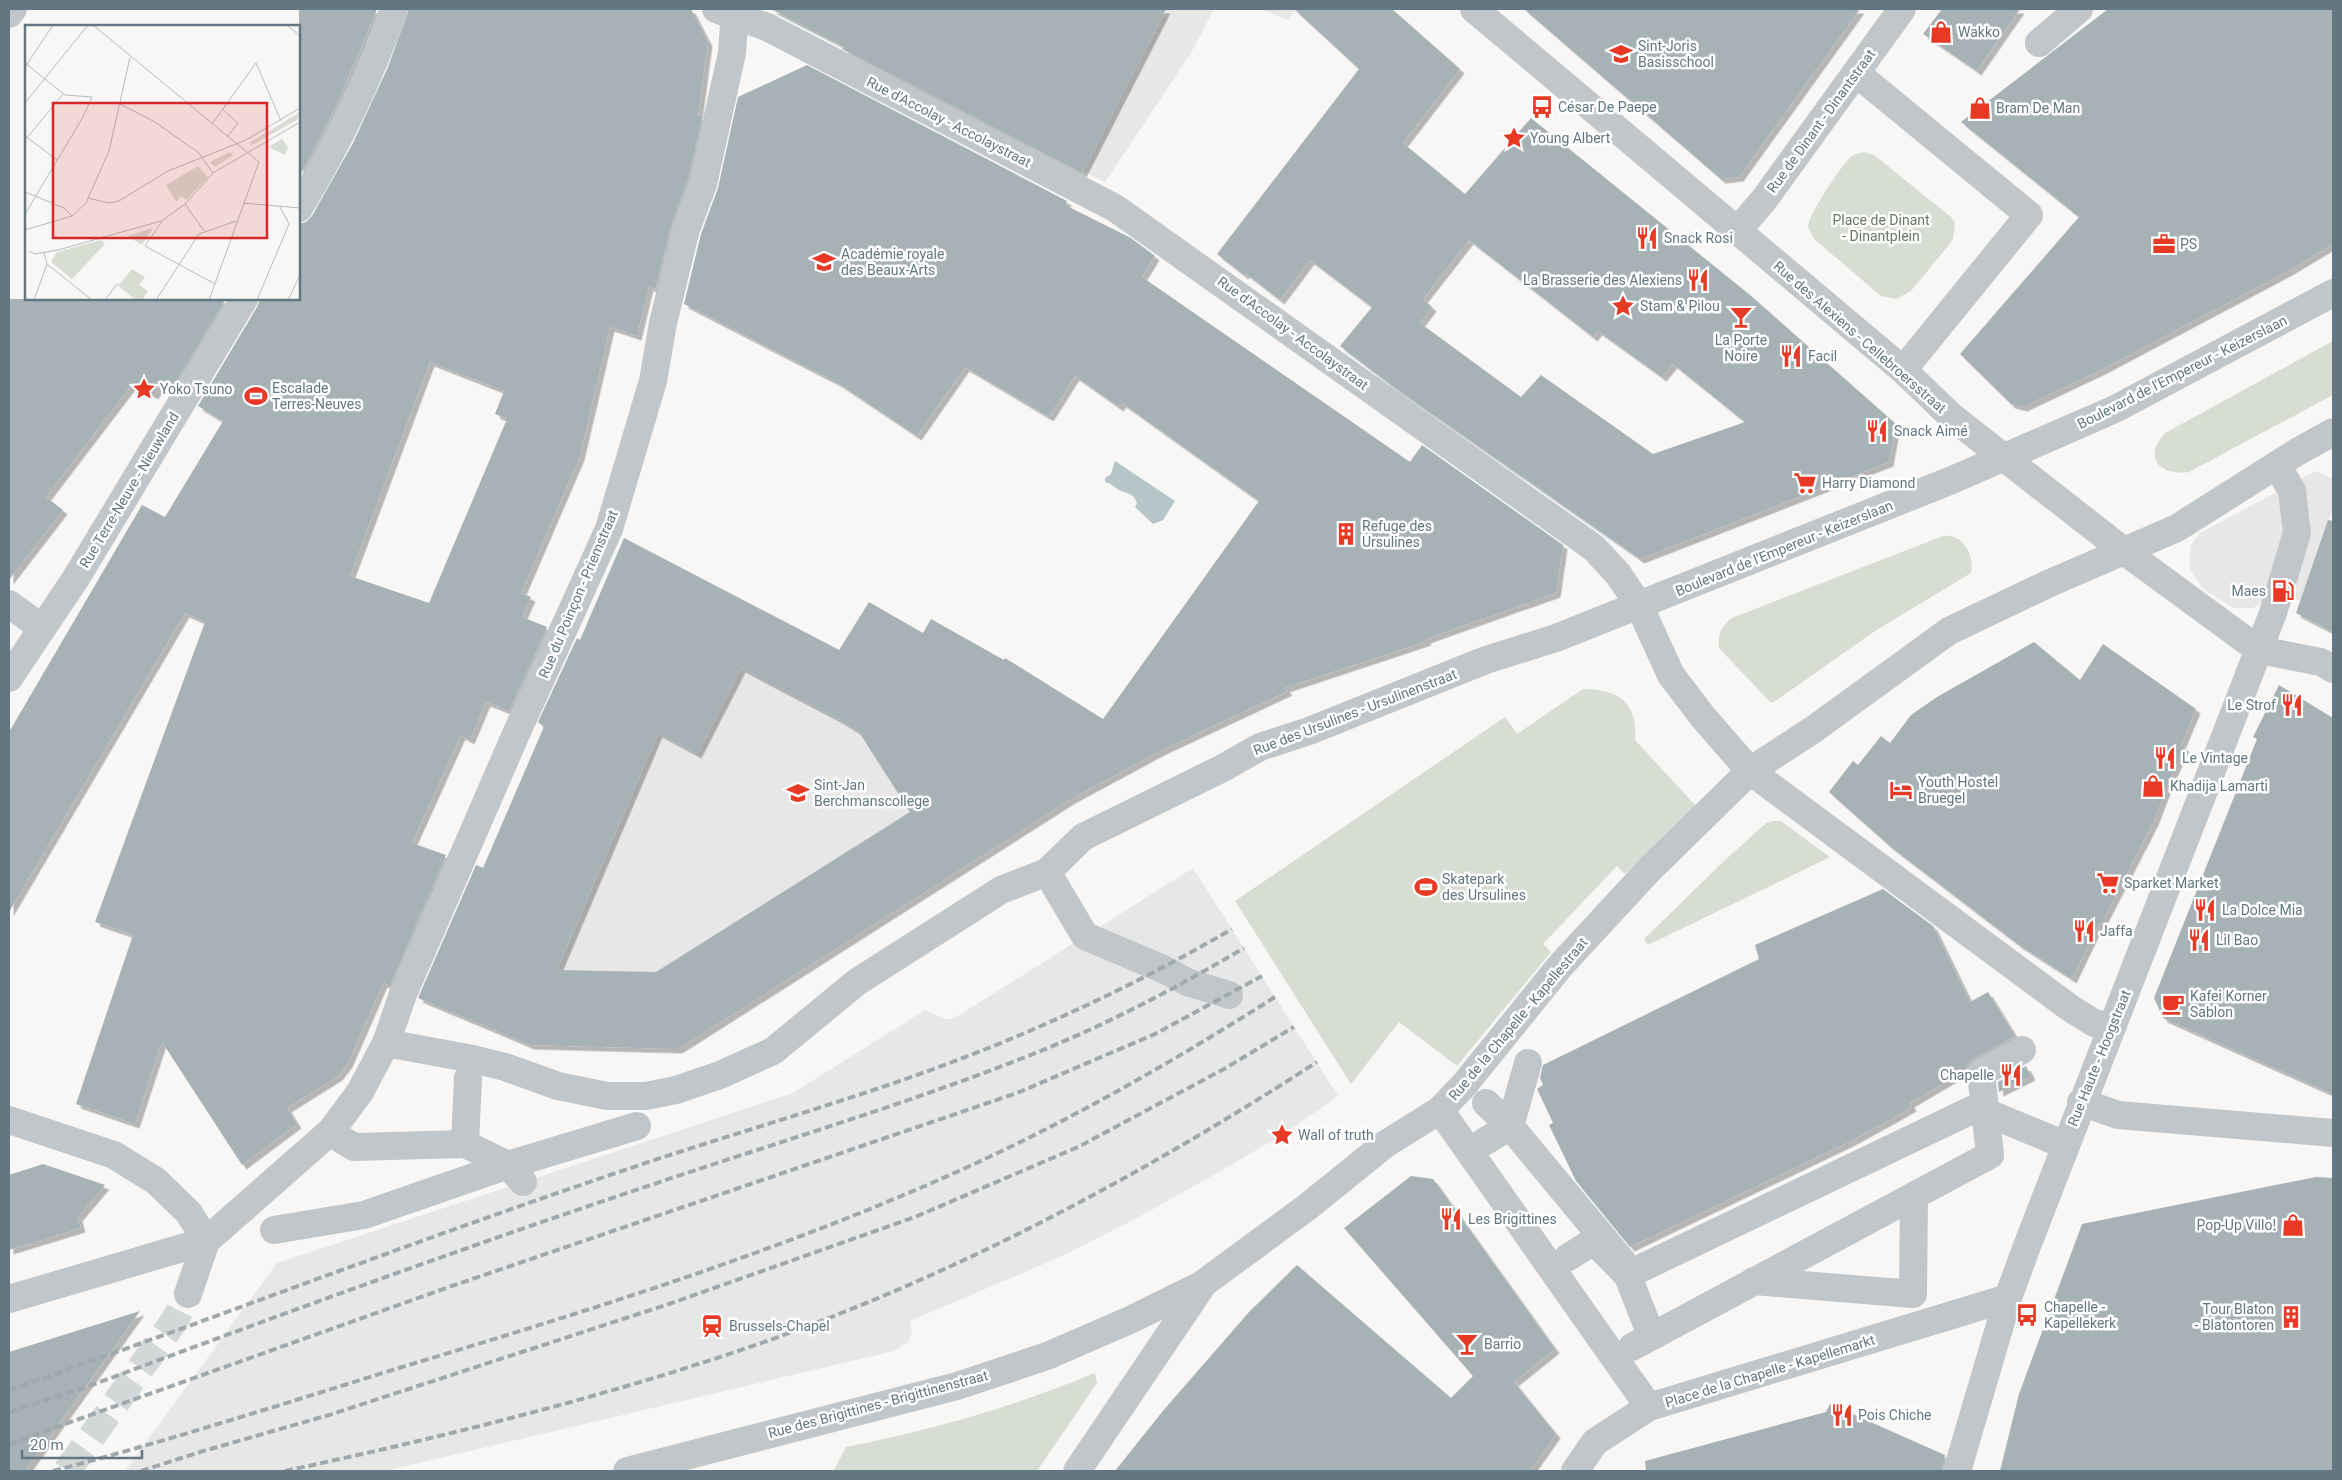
<svg xmlns="http://www.w3.org/2000/svg" width="2342" height="1480" viewBox="0 0 2342 1480" font-family="Roboto,sans-serif">
<defs>
<filter id="shadow"><feDropShadow dx="4.5" dy="4.5" stdDeviation="0" flood-color="#0004"/></filter>
</defs>
<rect width="100%" height="100%" fill="#f8f7f5"/>
<g fill="#e6e7e6">
<polygon points="771,9 1214,9 1192,51 1105,182"/>
<polygon points="1260,9 1297,9 1288,20"/>
<polygon points="2316,471 2333,479 2333,511 2332,511 2318,551 2310,605 2293,598 2289,609 2270,599 2253,608 2234,608 2204,590 2190,570 2189,559 2191,545 2200,533"/>
<polygon points="624,538 842,651 1090,787 678,1049 530,1045 424,1000 460,922"/>
<polygon points="1193,868 1338,1096 1282,1135 1224,1169 1137,1218 1060,1257 910,1321 912,1334 907,1343 894,1351 385,1471 125,1471 277,1263 793,1093 925,1010 945,1019 952,1019 961,1014"/>
</g>
<g fill="#d8ddd4">
<path d="M1864,152L1874,155L1951,217L1955,223L1953,240L1911,291L1896,299L1881,296L1814,239L1808,227C1808,215 1842,164 1852,156C1855,154 1860,153 1864,152Z"/>
<path d="M2333,341V395L2189,472C2159,476 2143,457 2165,433Z"/>
<path d="M1943,536C1963,533 1975,556 1971,573L1875,631L1774,702H1770L1719,648C1717,635 1722,625 1732,618Z"/>
<path d="M1583,689C1619,689 1638,703 1635,740L1697,807L1625,874L1617,866L1543,944L1551,952L1457,1066L1399,1022L1351,1084L1235,901L1505,717L1517,734Z"/>
<polygon points="1774,821 1781,821 1830,857 1648,945 1644,939 1723,862 1766,823"/>
<path d="M1095,1373L1097,1383L1037,1471L834,1470L846,1447C933,1430 1012,1407 1095,1373Z"/>
</g>
<path fill="#b6c6c8" d="M1115,461L1175,501L1163,520L1153,524L1135,507L1137,503C1133,492 1127,494 1119,490C1111,485 1114,485 1105,482V478L1111,474Z"/>
<g fill="#a7b2b7" fill-rule="evenodd" filter="url(#shadow)">
<polygon points="299,9 377,9 337,104 299,178"/>
<path d="M409,9H691L708,42L698,116L703,114L688,180L671,225L655,290L649,286L637,336L610,327L580,456L521,593L531,597L522,617L547,627L509,711L486,702L470,740L461,735L412,843L446,855L390,986L383,983L348,1063L338,1076L287,1108L297,1124L242,1165L162,1042L135,1124L76,1104L133,935L95,922L205,622L185,613L9,912V732L142,505L165,517L223,421L198,406L257,307L260,299H299V224L306,222L312,216L353,143L388,67ZM430,362L504,391L495,414L507,419L429,603L350,576Z"/>
<polygon points="771,9 1166,9 1082,173 842,49 845,47"/>
<path d="M1294,9H1392L1460,69L1403,143L1465,194L1531,118L1750,295L1896,424L1889,462L1640,559L1395,388L1340,346L1372,307L1310,260L1280,300L1245,273L1244,275L1217,254L1359,69ZM1469,240L1593,337L1598,331L1662,377L1673,364L1745,422L1653,454L1541,375L1521,397L1420,323L1432,307L1423,299Z"/>
<polygon points="1524,9 1860,9 1739,177 1721,179"/>
<polygon points="1942,9 2020,9 1977,71 1923,34"/>
<polygon points="2108,9 2333,9 2333,244 2288,271 2101,370 2023,407 2011,404 1960,354 2079,217 1961,122"/>
<path d="M807,65L1067,201L1065,205L1131,238L1155,256L1142,277L1410,462L1422,445L1563,545L1556,593L1426,639L1427,641L1285,688L1288,691L1160,751L1071,799L678,1049L530,1045L418,998L476,865L483,868L544,727L538,722L577,638L580,640L624,538L839,650L869,602L923,633L931,619L1004,660L1005,658L1103,719L1259,501L1122,403L1119,407L1075,376L1049,417L965,367L917,436L838,383L684,304L701,234L718,188L738,97ZM741,668L840,720L859,732L910,812L656,972L557,970L658,733L697,754Z"/>
<polygon points="9,299 226,299 171,390 160,384 154,395 133,383 46,497 63,510 9,580"/>
<polygon points="2328,520 2333,521 2333,632 2296,613"/>
<polygon points="2034,642 2080,680 2103,644 2196,709 2181,745 2185,747 2170,779 2154,821 2101,924 2099,923 2072,979 2019,945 1891,847 1829,792 1853,761 1858,765 1881,736 1890,743 1911,715 1937,697"/>
<polygon points="2279,685 2333,718 2333,1094 2163,1018 2154,998 2257,739 2253,737"/>
<polygon points="1883,889 1933,926 1970,1002 1988,992 2015,1036 1973,1059 1967,1065 1966,1070 1910,1103 1912,1107 1893,1118 1851,1141 1630,1247 1576,1181 1549,1125 1553,1123 1537,1089 1543,1085 1540,1078 1543,1065 1759,959 1755,945"/>
<polygon points="2026,1066 2031,1076 1999,1092 1998,1082"/>
<polygon points="43,1164 105,1185 78,1217 81,1228 9,1250 9,1175"/>
<polygon points="1411,1176 1433,1179 1555,1349 1514,1382 1556,1434 1530,1471 1115,1471 1162,1412 1249,1312 1297,1265 1451,1398 1473,1376 1344,1228"/>
<polygon points="2316,1177 2333,1178 2333,1471 2000,1471 2019,1394 2082,1224"/>
<polygon points="140,1311 25,1471 9,1471 9,1352"/>
<polygon points="1830,1404 1945,1455 1942,1471 1646,1471 1645,1461 1826,1412"/>
</g>
<g fill="none" stroke-linecap="round" stroke-linejoin="round">
<polyline stroke="#d2d7d8" stroke-width="28" stroke-dasharray="28 14" stroke-linecap="butt" points="67,1471 175,1320 188,1294"/>
<g stroke="#c0c6c9" stroke-width="28">
<polyline points="716,9 767,27 1115,208 1594,548 1618,574 1639,605 1671,675 1703,717 1750,771 2070,1008 2094,1023 2111,1027"/>
<polyline points="1474,9 1903,370 1952,417 2124,551 2259,650 2321,662 2333,669"/>
<polyline points="9,14 13,9"/>
<polyline points="2039,43 2079,9"/>
<polyline points="1856,73 2029,215 1903,370"/>
<path d="M299,208C337,145 369,79 394,9"/>
<polyline points="1737,231 1763,201 1902,9"/>
<polyline points="9,604 42,628"/>
<polyline points="9,678 76,578 244,299"/>
<polyline points="1047,872 1085,936 1163,969 1187,982 1229,995"/>
<polyline points="386,1043 473,1059 505,1067 558,1086 607,1096 646,1096 676,1090 720,1075 773,1051 857,982 1001,890 1047,872 1083,837 1223,768 1260,747 1309,731 1486,660 1556,638 1952,480 2115,409 2333,293"/>
<polyline points="468,1078 465,1144 508,1165 523,1182"/>
<polyline points="2081,1102 2118,1115 2333,1133"/>
<polyline points="1486,1103 1510,1126 1622,1261 1651,1335"/>
<polyline points="1440,1110 1649,1407"/>
<polyline points="9,1120 114,1155 156,1181 189,1213 206,1241"/>
<polyline points="341,1139 354,1147 465,1144"/>
<polyline points="1484,1142 1510,1126 1528,1063"/>
<polyline points="274,1230 364,1215 508,1165 637,1126"/>
<polyline points="1567,1258 1594,1241 1627,1275 1976,1108 2065,1145"/>
<polyline points="1754,1281 1913,1294 1914,1196"/>
<polyline points="188,1294 206,1241"/>
<polyline points="9,1299 206,1241 331,1131 360,1092 386,1043 403,994 516,734 609,529 653,381 663,323 686,229 703,184 732,53 735,9"/>
<polyline points="1632,1347 1990,1155 1981,1073 2022,1050"/>
<polyline points="627,1471 957,1386 1047,1356 1130,1320 1201,1285"/>
<polyline points="1077,1471 1204,1283 1306,1208 1384,1145 1440,1110 1464,1085 1561,965 1648,871 1750,771 1814,729 1949,631 2050,583 2177,528 2297,452 2333,432"/>
<polyline points="1575,1471 1595,1442 1649,1407 2008,1298"/>
<polyline points="1957,1471 2008,1298 2027,1246 2273,613 2297,533 2292,491 2277,465"/>
</g>
<g stroke="#9fa9ad" stroke-width="4" stroke-dasharray="8 4" stroke-linecap="butt">
<path d="M9,1390C214,1319 416,1240 622,1171C730,1134 840,1104 947,1064C1046,1027 1141,982 1232,929"/>
<path d="M9,1412L84,1388C271,1318 459,1249 648,1186C778,1142 911,1103 1038,1052C1110,1023 1178,987 1244,948"/>
<polyline points="9,1444 449,1287 1017,1093 1155,1034 1262,976"/>
<path d="M53,1471C171,1440 286,1403 402,1367C598,1308 801,1245 987,1158C1087,1111 1182,1056 1275,997"/>
<polyline points="141,1471 200,1452 329,1415 669,1304 915,1217 1078,1147 1224,1069 1294,1027"/>
<path d="M285,1471C448,1436 610,1396 767,1341C962,1272 1144,1174 1317,1062"/>
</g>
</g>
<defs>
<symbol id="shop-bare" viewBox="-9 -9 18 18"><path d="M-5-2.5h2.3a2.7 3.5 0 0 1 5.4 0H5L5.5 6h-11ZM-1.5-2.5h3a1.5 2.3 0 0 0-3 0Z" fill="#e83925" stroke="#fff" stroke-width="2.5" paint-order="stroke"/></symbol>
<symbol id="school-bare" viewBox="-9 -9 18 18"><path d="M0-5L7-2L0 1L-7-2ZM-4 1L0 2.5L4 1V4Q0 6-4 4Z" fill="#e83925" stroke="#fff" stroke-width="2.5" paint-order="stroke"/></symbol>
<symbol id="bus-bare" viewBox="-9 -9 18 18"><path d="M-5-6H5V4H4V6H2V4H-2V6H-4V4H-5ZM-3.5-4V0h7V-4ZM-3.5 1.2v1.5H-2V1.2ZM2 1.2v1.5H3.5V1.2Z" fill="#e83925" stroke="#fff" stroke-width="2.5" paint-order="stroke"/></symbol>
<symbol id="sight-bare" viewBox="-9 -9 18 18"><path d="M0-6L1.8-2.2L6-1.7L2.9 1.2L3.7 5.4L0 3.3L-3.7 5.4L-2.9 1.2L-6-1.7L-1.8-2.2Z" fill="#e83925" stroke="#fff" stroke-width="2.5" paint-order="stroke"/></symbol>
<symbol id="restaurant-bare" viewBox="-9 -9 18 18"><path d="M-5-6h1v4h1v-4h1v4h1v-4h1v5L-1.5 .5V6h-2V.5L-5-1ZM5-6V6H3V1.5H1.5Q1.5-4 5-6Z" fill="#e83925" stroke="#fff" stroke-width="2.5" paint-order="stroke"/></symbol>
<symbol id="office-bare" viewBox="-9 -9 18 18"><path d="M-6-3h4V-5.5h4V-3h4V5H-6ZM-1-4.5V-3h2v-1.5ZM-6 0V1H6V0Z" fill="#e83925" stroke="#fff" stroke-width="2.5" paint-order="stroke"/></symbol>
<symbol id="bar-bare" viewBox="-9 -9 18 18"><path d="M-6-5H6L.8 .8V4.5H3.5V6h-7V4.5H-.8V.8Z" fill="#e83925" stroke="#fff" stroke-width="2.5" paint-order="stroke"/></symbol>
<symbol id="stadium-bare" viewBox="-9 -9 18 18"><path d="M0-5a6.5 5 0 1 0 0 10a6.5 5 0 1 0 0-10ZM-3.5-1.8h7v3.6h-7Z" fill="#e83925" stroke="#fff" stroke-width="2.5" paint-order="stroke"/></symbol>
<symbol id="supermarket-bare" viewBox="-9 -9 18 18"><path d="M-6-5.5h2.5l.6 2H6L4.5 2H-2.5L-4.4-4H-6ZM-1.5 3.2a1.3 1.3 0 1 0 .1 0ZM3 3.2a1.3 1.3 0 1 0 .1 0Z" fill="#e83925" stroke="#fff" stroke-width="2.5" paint-order="stroke"/></symbol>
<symbol id="building-bare" viewBox="-9 -9 18 18"><path d="M-4-6H4V6H1V3H-1V6H-4ZM-2.5-4.3h1.7v1.8h-1.7ZM.8-4.3h1.7v1.8H.8ZM-2.5-1h1.7V.8h-1.7ZM.8-1h1.7V.8H.8Z" fill="#e83925" stroke="#fff" stroke-width="2.5" paint-order="stroke"/></symbol>
<symbol id="fuel-bare" viewBox="-9 -9 18 18"><path d="M-5.5-6h7V0h2V4h1.3V-2.5L3-4.5l.8-.8L6-3V5H2.5V1h-1V6h-7ZM-4.2-4.7v3.2H.2V-4.7Z" fill="#e83925" stroke="#fff" stroke-width="2.5" paint-order="stroke"/></symbol>
<symbol id="hotel-bare" viewBox="-9 -9 18 18"><path d="M-6-4.5h1.5V1H6V5H4.5V3h-9V5H-6ZM-4 0a1.8 1.8 0 1 1 3.6 0ZM.5 0V-2.5h3Q6-2.5 6 0Z" fill="#e83925" stroke="#fff" stroke-width="2.5" paint-order="stroke"/></symbol>
<symbol id="cafe-bare" viewBox="-9 -9 18 18"><path d="M-5.5-4.5H6V0H3Q3 3.5 0 3.5H-2.5Q-5.5 3.5-5.5 0ZM3-3.2v2h1.7v-2ZM-6 4.5H4V6H-6Z" fill="#e83925" stroke="#fff" stroke-width="2.5" paint-order="stroke"/></symbol>
<symbol id="station-bare" viewBox="-9 -9 18 18"><path d="M-3-6H3Q5-6 5-4V2Q5 4 3 4L4.5 6H3L1.5 4h-3L-3 6H-4.5L-3 4Q-5 4-5 2V-4Q-5-6-3-6ZM-3.5-4v3h7v-3ZM-3.5 1v1.5H-2V1ZM2 1v1.5H3.5V1Z" fill="#e83925" stroke="#fff" stroke-width="2.5" paint-order="stroke"/></symbol>
</defs>
<g fill-rule="evenodd">
<use href="#shop-bare" x="1925" y="16" width="32" height="32"/>
<use href="#school-bare" x="1605" y="38" width="32" height="32"/>
<use href="#bus-bare" x="1526" y="91" width="32" height="32"/>
<use href="#shop-bare" x="1964" y="92" width="32" height="32"/>
<use href="#sight-bare" x="1498" y="122" width="32" height="32"/>
<use href="#restaurant-bare" x="1631" y="222" width="32" height="32"/>
<use href="#office-bare" x="2148" y="228" width="32" height="32"/>
<use href="#school-bare" x="808" y="246" width="32" height="32"/>
<use href="#restaurant-bare" x="1682" y="264" width="32" height="32"/>
<use href="#sight-bare" x="1607" y="290" width="32" height="32"/>
<use href="#bar-bare" x="1725" y="301" width="32" height="32"/>
<use href="#restaurant-bare" x="1775" y="340" width="32" height="32"/>
<use href="#sight-bare" x="128" y="373" width="32" height="32"/>
<use href="#stadium-bare" x="240" y="380" width="32" height="32"/>
<use href="#restaurant-bare" x="1861" y="415" width="32" height="32"/>
<use href="#supermarket-bare" x="1789" y="467" width="32" height="32"/>
<use href="#building-bare" x="1330" y="518" width="32" height="32"/>
<use href="#fuel-bare" x="2267" y="575" width="32" height="32"/>
<use href="#restaurant-bare" x="2276" y="689" width="32" height="32"/>
<use href="#restaurant-bare" x="2149" y="742" width="32" height="32"/>
<use href="#shop-bare" x="2137" y="770" width="32" height="32"/>
<use href="#hotel-bare" x="1885" y="774" width="32" height="32"/>
<use href="#school-bare" x="782" y="777" width="32" height="32"/>
<use href="#supermarket-bare" x="2092" y="867" width="32" height="32"/>
<use href="#stadium-bare" x="1410" y="871" width="32" height="32"/>
<use href="#restaurant-bare" x="2189" y="894" width="32" height="32"/>
<use href="#restaurant-bare" x="2068" y="915" width="32" height="32"/>
<use href="#restaurant-bare" x="2183" y="924" width="32" height="32"/>
<use href="#cafe-bare" x="2157" y="988" width="32" height="32"/>
<use href="#restaurant-bare" x="1995" y="1059" width="32" height="32"/>
<use href="#sight-bare" x="1266" y="1119" width="32" height="32"/>
<use href="#restaurant-bare" x="1435" y="1203" width="32" height="32"/>
<use href="#shop-bare" x="2277" y="1209" width="32" height="32"/>
<use href="#bus-bare" x="2011" y="1299" width="32" height="32"/>
<use href="#building-bare" x="2275" y="1301" width="32" height="32"/>
<use href="#station-bare" x="696" y="1310" width="32" height="32"/>
<use href="#bar-bare" x="1451" y="1328" width="32" height="32"/>
<use href="#restaurant-bare" x="1826" y="1399" width="32" height="32"/>
</g>
<g text-anchor="middle" dominant-baseline="central" stroke-width="5" stroke-linejoin="round" paint-order="stroke">
<g font-size="14" fill="#627781" stroke="#fff" text-anchor="start">
<text x="1958" y="32">Wakko</text>
<text x="1638" y="46">Sint-Joris<tspan x="1638" dy="16">Basisschool</tspan></text>
<text x="1558" y="107">César De Paepe</text>
<text x="1996" y="108">Bram De Man</text>
<text x="1530" y="138">Young Albert</text>
<text x="1664" y="238">Snack Rosi</text>
<text x="2180" y="244">PS</text>
<text x="841" y="254">Académie royale<tspan x="841" dy="16">des Beaux-Arts</tspan></text>
<text x="1682" y="280" text-anchor="end">La Brasserie des Alexiens</text>
<text x="1640" y="306">Stam &amp; Pilou</text>
<text x="1741" y="340" text-anchor="middle">La Porte<tspan x="1741" dy="16">Noire</tspan></text>
<text x="1808" y="356">Facil</text>
<text x="272" y="388">Escalade<tspan x="272" dy="16">Terres-Neuves</tspan></text>
<text x="160" y="389">Yoko Tsuno</text>
<text x="1894" y="431">Snack Aimé</text>
<text x="1822" y="483">Harry Diamond</text>
<text x="1362" y="526">Refuge des<tspan x="1362" dy="16">Ursulines</tspan></text>
<text x="2266" y="591" text-anchor="end">Maes</text>
<text x="2276" y="705" text-anchor="end">Le Strof</text>
<text x="2182" y="758">Le Vintage</text>
<text x="1918" y="782">Youth Hostel<tspan x="1918" dy="16">Bruegel</tspan></text>
<text x="814" y="785">Sint-Jan<tspan x="814" dy="16">Berchmanscollege</tspan></text>
<text x="2170" y="786">Khadija Lamarti</text>
<text x="1442" y="879">Skatepark<tspan x="1442" dy="16">des Ursulines</tspan></text>
<text x="2124" y="883">Sparket Market</text>
<text x="2222" y="910">La Dolce Mia</text>
<text x="2100" y="931">Jaffa</text>
<text x="2216" y="940">Lil Bao</text>
<text x="2190" y="996">Kafei Korner<tspan x="2190" dy="16">Sablon</tspan></text>
<text x="1994" y="1075" text-anchor="end">Chapelle</text>
<text x="1298" y="1135">Wall of truth</text>
<text x="1468" y="1219">Les Brigittines</text>
<text x="2276" y="1225" text-anchor="end">Pop-Up Villo!</text>
<text x="2044" y="1307">Chapelle -<tspan x="2044" dy="16">Kapellekerk</tspan></text>
<text x="2274" y="1309" text-anchor="end">Tour Blaton<tspan x="2274" dy="16">- Blatontoren</tspan></text>
<text x="729" y="1326">Brussels-Chapel</text>
<text x="1484" y="1344">Barrio</text>
<text x="1858" y="1415">Pois Chiche</text>
</g>
<g font-size="14" fill="#627781" stroke="#fff">
<text transform="translate(1821 121) rotate(-54)">Rue de Dinant - Dinantstraat</text>
<text transform="translate(949 122) rotate(27)">Rue d'Accolay - Accolaystraat</text>
<text transform="translate(1293 333) rotate(36)">Rue d'Accolay - Accolaystraat</text>
<text transform="translate(1860 337) rotate(41)">Rue des Alexiens - Cellebroersstraat</text>
<text transform="translate(2182 372) rotate(-27)">Boulevard de l'Empereur - Keizerslaan</text>
<text transform="translate(129 490) rotate(-59)">Rue Terre-Neuve - Nieuwland</text>
<text transform="translate(1784 548) rotate(-22)">Boulevard de l'Empereur - Keizerslaan</text>
<text transform="translate(578 594) rotate(-67)">Rue du Poinçon - Priemstraat</text>
<text transform="translate(1355 712) rotate(-21)">Rue des Ursulines - Ursulinenstraat</text>
<text transform="translate(1518 1019) rotate(-50)">Rue de la Chapelle - Kapellestraat</text>
<text transform="translate(2099 1058) rotate(-68)">Rue Haute - Hoogstraat</text>
<text transform="translate(1770 1371) rotate(-17)">Place de la Chapelle - Kapellemarkt</text>
<text transform="translate(878 1404) rotate(-15)">Rue des Brigittines - Brigittinenstraat</text>
</g>
<g font-size="14" fill="#687861" stroke="#fff">
<text x="1881" y="220">Place de Dinant<tspan x="1881" dy="16">- Dinantplein</tspan></text>
</g>
</g>
<g transform="translate(25 25)">
<rect width="275" height="275" fill="#f8f7f5"/>
<path d="M275,87L272,95L225,121L226,117ZM257,114L263,122L260,130L243,122ZM205,127L208,130L190,142L185,137ZM173,141L183,152L161,175L156,171L151,177L141,160ZM128,203L117,220L104,212L105,210ZM76,215L80,219L47,254L26,237L32,227ZM107,244L120,252L114,260L123,266L117,275H111L93,261Z" fill="#d8ddd4"/>
<path fill="none" stroke="#b3bcc0" stroke-width="1" d="M68,0L234,137L184,275M262,0L275,11M0,38L40,70L67,72L58,92L0,189M231,38L256,96M0,42L28,0M0,78L63,0M95,79L130,97L174,128L188,148M198,85L213,98L202,112M187,99L231,38M0,111L32,135M2,113L38,69M0,167L39,183L47,191M63,173L84,178L94,176L143,146L221,115L275,83M218,178L275,183M160,179L179,206M0,205L47,191L61,178L84,126L105,32M4,226L10,229L33,225L136,196M22,239L67,275M190,259L120,221L138,195L160,179L188,148L275,97M9,275L22,239L19,228M80,275L93,258M131,275L174,209L211,196M232,275L264,199L255,182M263,275L275,250"/>
<path fill="#d62828" fill-opacity="0.15" stroke="#d62828" stroke-width="2.5" d="M28,78H242V213H28Z"/>
<rect width="275" height="275" fill="none" stroke="#627781" stroke-width="2.5"/>
</g>
<rect width="2342" height="1480" fill="none" stroke="#627781" stroke-width="20"/>
<path d="M22 1450v8h120v-8" fill="none" stroke="#627781" stroke-width="2.5"/>
<text x="30" y="1450" font-size="15" fill="#627781" stroke="#ffffff" stroke-width="4" paint-order="stroke">20 m</text>
</svg>
